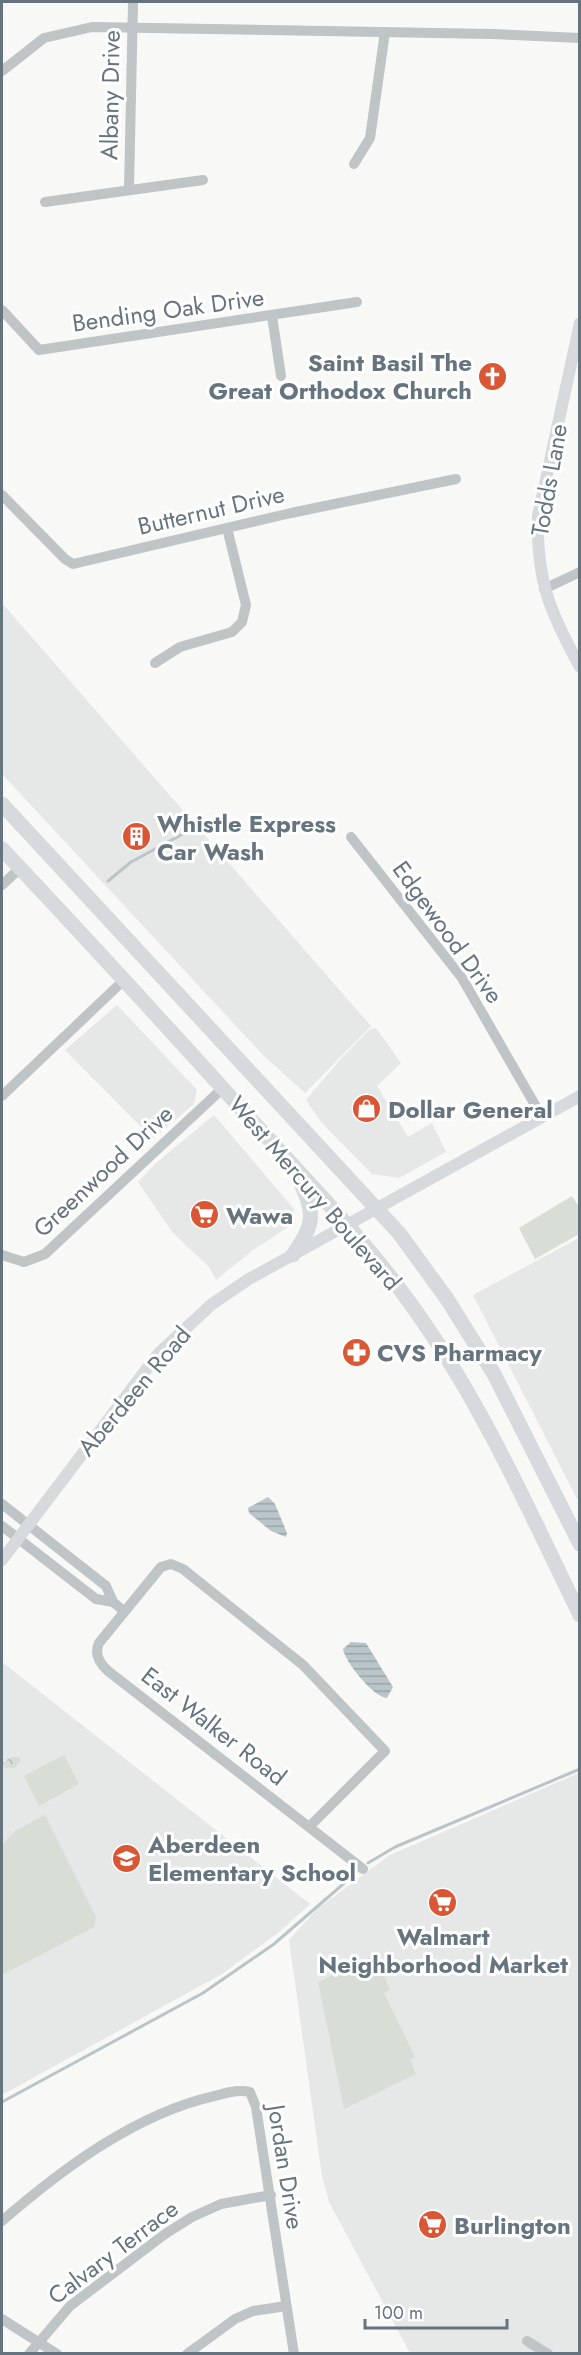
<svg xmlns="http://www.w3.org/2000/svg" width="581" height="2355" viewBox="0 0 581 2355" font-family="Jost,sans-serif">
<defs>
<pattern id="park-crowns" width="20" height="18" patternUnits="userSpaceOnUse" patternTransform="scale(1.5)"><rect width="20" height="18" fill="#d8ddd5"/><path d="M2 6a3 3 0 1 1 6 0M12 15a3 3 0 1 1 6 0" fill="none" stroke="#b3b8b2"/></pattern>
<pattern id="water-rules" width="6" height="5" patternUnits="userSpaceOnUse" patternTransform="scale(1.5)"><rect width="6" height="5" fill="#b9c5c9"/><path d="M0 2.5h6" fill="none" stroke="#9aa5a8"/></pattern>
</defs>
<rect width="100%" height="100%" fill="#f8f8f6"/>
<g fill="#e6e7e7">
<polygon points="2,603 371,1026 305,1093 262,1054 2,774"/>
<polygon points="117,1005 197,1090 194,1104 153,1139 65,1050"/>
<polygon points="376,1028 401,1063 377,1086 408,1137 432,1123 446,1152 399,1178 372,1174 321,1122 306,1100 339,1061 369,1030"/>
<polygon points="214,1115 294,1209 291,1225 252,1251 216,1280 209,1267 173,1233 138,1182 155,1164"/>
<polygon points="579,1238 579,1503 473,1295"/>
<polygon points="2,1662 310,1904 278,1933 222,1974 2,2095"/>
<polygon points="579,1773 579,2353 410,2353 329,2202 322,2176 289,1940 317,1909 390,1855"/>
</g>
<g fill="#d8ddd5">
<polygon points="572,1196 579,1207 579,1234 535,1259 519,1228"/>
<polygon points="64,1755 79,1784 39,1806 24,1776"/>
<polygon points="45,1815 96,1917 94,1927 2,1975 2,1845 15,1831"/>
<polygon points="374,1955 390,1989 384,1993 415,2057 410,2060 416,2074 344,2109 318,1982"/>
</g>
<polygon fill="url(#park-crowns)" points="11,1757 19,1757 21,1760 15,1768 4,1768 3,1763"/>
<g fill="url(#water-rules)">
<polygon points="268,1497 275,1504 287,1533 286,1537 271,1531 249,1513 248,1508"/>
<path d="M351,1642L366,1643L393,1687L387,1698C374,1698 345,1662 343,1649Z"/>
</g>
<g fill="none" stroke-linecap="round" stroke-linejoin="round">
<g stroke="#b9c5c9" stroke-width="3">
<polyline points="108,881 131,862 192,829"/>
<polyline points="368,1863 395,1847 580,1769"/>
<polyline points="2,2102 203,1993 274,1944 356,1873"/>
</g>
<g stroke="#bfc4c7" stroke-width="10">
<polyline points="2,71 44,38 92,27 492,34 580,38"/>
<polyline points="354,164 370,138 385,32"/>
<polyline points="129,189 133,2"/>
<polyline points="45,202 203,180"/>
<polyline points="2,310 39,350 357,302"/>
<polyline points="272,316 281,376"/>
<polyline points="2,495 65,559 73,564 291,513 456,479"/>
<polyline points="544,589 580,572"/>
<polyline points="155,663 180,647 232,632 242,622 246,605 227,528"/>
<polyline points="351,837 462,978 542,1117"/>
<polyline points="2,885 20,868"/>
<polyline points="2,1096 124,980"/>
<polyline points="2,1255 24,1262 45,1254 223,1088"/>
<polyline points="2,1504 106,1586 113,1602 124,1611"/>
<polyline points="2,1526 96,1599 113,1602"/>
<path d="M309,1827L385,1751L303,1665L183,1569L171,1564L161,1567L99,1643C94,1654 99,1663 108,1671L363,1869"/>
<path d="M2,2221C62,2169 135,2114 214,2096C227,2093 238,2089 250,2092L256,2107L294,2354"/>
<polyline points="2,2319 57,2354"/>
<polyline points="527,2341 548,2354"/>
<polyline points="29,2354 70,2306 165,2234 192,2217 221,2204 271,2195"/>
<polyline points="187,2354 235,2319 253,2311 286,2306"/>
</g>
<g stroke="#d6dadd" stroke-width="12">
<path d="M580,323L538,516C536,580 550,612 580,667"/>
<polyline points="2,1560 158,1354 212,1304 249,1279 580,1096"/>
</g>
<g stroke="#d6dadd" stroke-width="15">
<polyline points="2,804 399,1233 447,1299 494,1374 580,1544"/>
<path d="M2,849C87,939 171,1031 255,1124C313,1188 373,1248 422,1320C486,1412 531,1515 580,1615"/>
<path d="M293,1255C317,1220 314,1214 298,1176"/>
</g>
</g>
<defs>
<symbol id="church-disc" viewBox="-11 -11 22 22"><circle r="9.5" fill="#d95734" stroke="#fff"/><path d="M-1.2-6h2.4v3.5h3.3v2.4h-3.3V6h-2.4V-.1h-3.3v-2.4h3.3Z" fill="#fff"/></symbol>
<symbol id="building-disc" viewBox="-11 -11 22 22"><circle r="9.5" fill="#d95734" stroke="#fff"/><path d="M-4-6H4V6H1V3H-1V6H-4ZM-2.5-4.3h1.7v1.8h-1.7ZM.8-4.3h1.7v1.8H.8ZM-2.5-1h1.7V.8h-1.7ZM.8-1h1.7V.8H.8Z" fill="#fff"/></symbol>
<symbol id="shop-disc" viewBox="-11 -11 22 22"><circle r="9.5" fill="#d95734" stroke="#fff"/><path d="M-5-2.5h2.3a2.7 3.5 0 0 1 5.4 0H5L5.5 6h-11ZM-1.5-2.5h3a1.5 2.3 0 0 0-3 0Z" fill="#fff"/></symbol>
<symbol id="supermarket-disc" viewBox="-11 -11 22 22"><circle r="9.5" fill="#d95734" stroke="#fff"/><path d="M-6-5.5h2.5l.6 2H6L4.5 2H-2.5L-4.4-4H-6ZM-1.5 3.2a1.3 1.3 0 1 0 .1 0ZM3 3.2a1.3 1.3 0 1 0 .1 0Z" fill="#fff"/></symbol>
<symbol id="pharmacy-disc" viewBox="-11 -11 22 22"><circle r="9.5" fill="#d95734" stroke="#fff"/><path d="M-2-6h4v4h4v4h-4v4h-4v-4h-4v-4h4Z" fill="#fff"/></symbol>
<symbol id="school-disc" viewBox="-11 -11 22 22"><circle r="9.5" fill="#d95734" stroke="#fff"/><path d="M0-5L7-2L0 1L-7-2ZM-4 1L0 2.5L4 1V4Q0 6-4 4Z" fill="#fff"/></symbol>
</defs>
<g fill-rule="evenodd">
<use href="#church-disc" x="476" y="360" width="33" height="33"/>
<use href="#building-disc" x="120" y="820" width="33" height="33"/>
<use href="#shop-disc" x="350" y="1092" width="33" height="33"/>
<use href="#supermarket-disc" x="188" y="1198" width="33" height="33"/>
<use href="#pharmacy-disc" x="340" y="1336" width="33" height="33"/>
<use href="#school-disc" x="110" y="1842" width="33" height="33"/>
<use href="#supermarket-disc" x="426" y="1886" width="33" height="33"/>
<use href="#supermarket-disc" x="416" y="2208" width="33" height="33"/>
</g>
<g text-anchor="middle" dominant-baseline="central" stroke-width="6" stroke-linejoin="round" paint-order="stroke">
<g font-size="24" fill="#65747f" stroke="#fff">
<text transform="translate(110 95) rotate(-89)">Albany Drive</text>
<text transform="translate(168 310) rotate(-8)">Bending Oak Drive</text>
<text transform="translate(549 480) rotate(-80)">Todds Lane</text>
<text transform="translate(211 510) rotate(-13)">Butternut Drive</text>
<text transform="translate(448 932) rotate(54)">Edgewood Drive</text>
<text transform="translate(103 1171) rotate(-43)">Greenwood Drive</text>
<text transform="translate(315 1193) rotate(49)">West Mercury Boulevard</text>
<text transform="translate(134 1391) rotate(-50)">Aberdeen Road</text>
<text transform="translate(214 1726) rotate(38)">East Walker Road</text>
<text transform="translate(286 2167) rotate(81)">Jordan Drive</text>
<text transform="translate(113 2252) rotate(-37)">Calvary Terrace</text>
</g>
<g font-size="24" font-weight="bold" fill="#65747f" stroke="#fff" text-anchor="start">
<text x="472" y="362" text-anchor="end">Saint Basil The<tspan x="472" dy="28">Great Orthodox Church</tspan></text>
<text x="157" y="823">Whistle Express<tspan x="157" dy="28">Car Wash</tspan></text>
<text x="388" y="1109">Dollar General</text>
<text x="226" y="1215">Wawa</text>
<text x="377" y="1352">CVS Pharmacy</text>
<text x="148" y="1844">Aberdeen<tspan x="148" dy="28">Elementary School</tspan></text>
<text x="443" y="1936" text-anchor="middle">Walmart<tspan x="443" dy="28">Neighborhood Market</tspan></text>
<text x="454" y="2225">Burlington</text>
</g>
</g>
<rect width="581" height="2355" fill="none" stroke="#65747f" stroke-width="6"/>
<path d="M365 2319v9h142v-9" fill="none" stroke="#65747f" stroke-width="3"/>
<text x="374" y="2319" font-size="18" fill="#65747f" stroke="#ffffff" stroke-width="4.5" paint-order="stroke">100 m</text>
</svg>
